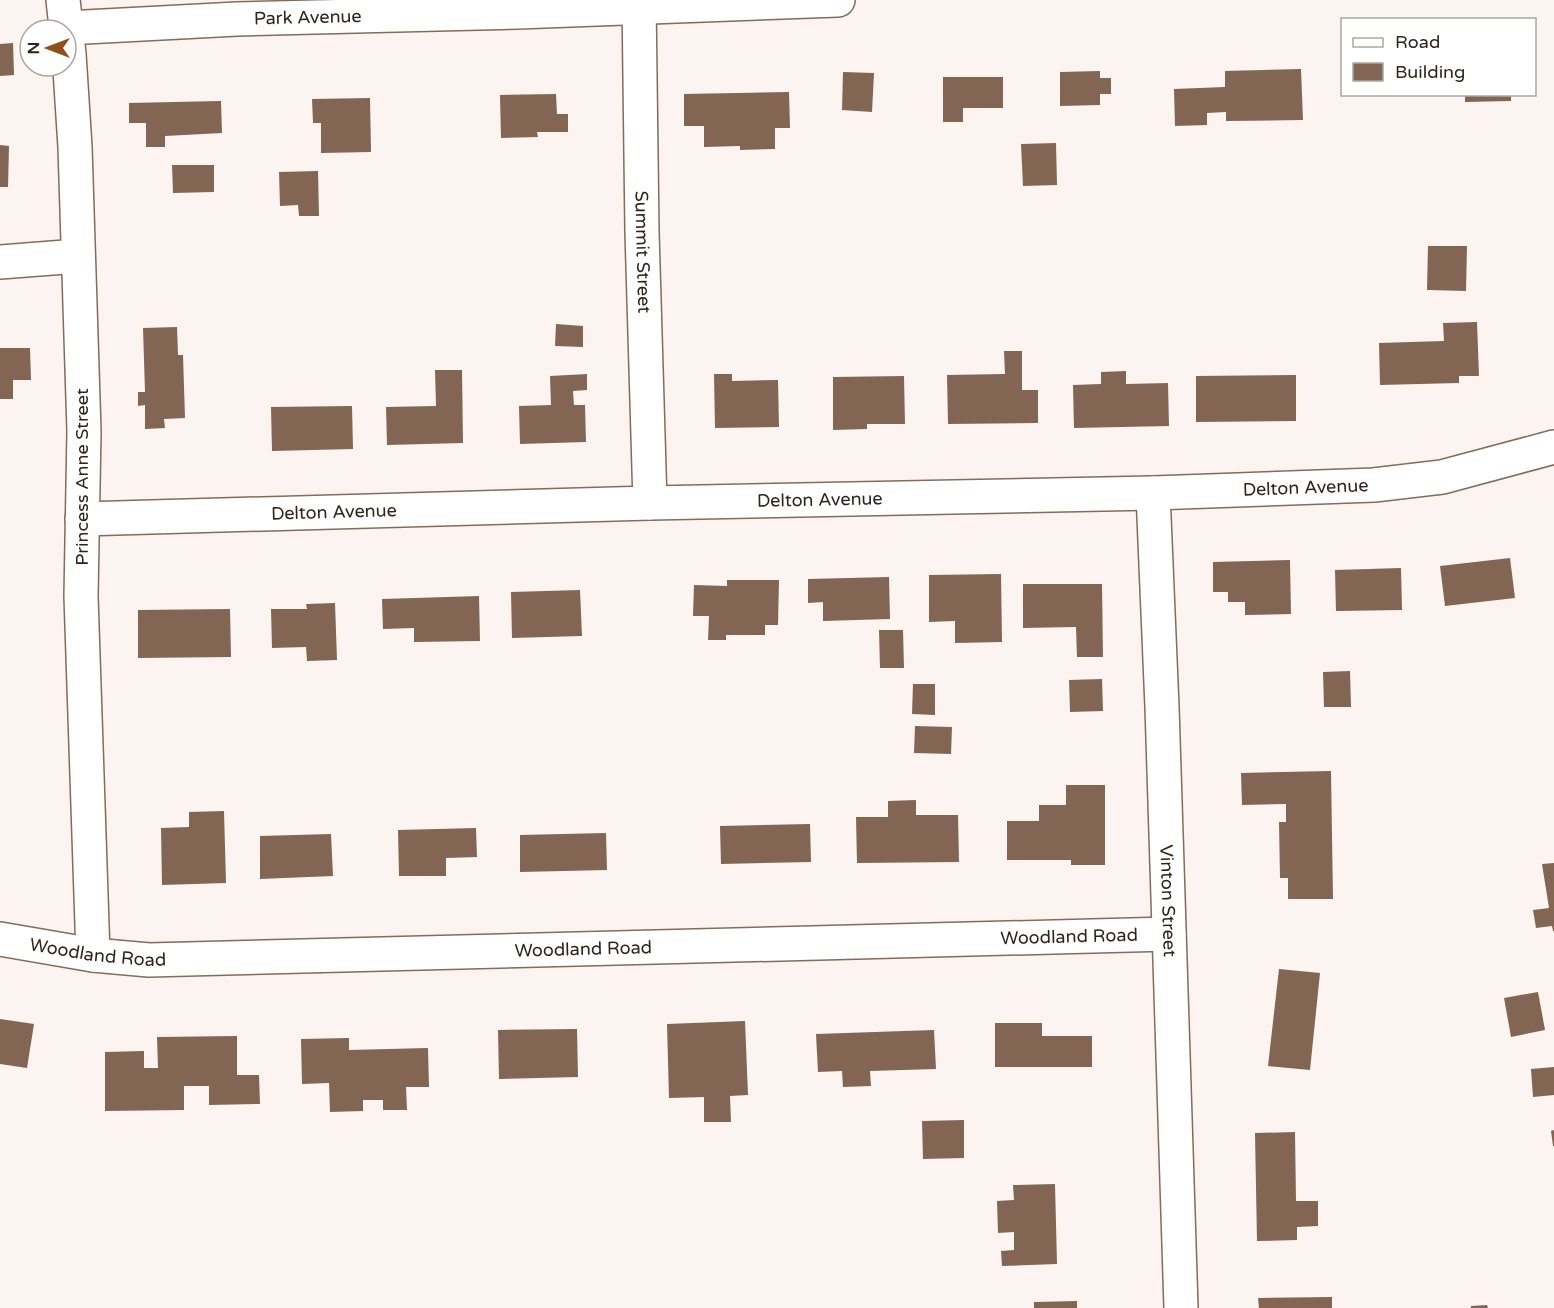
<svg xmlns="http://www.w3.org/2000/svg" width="1554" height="1308" viewBox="0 0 1554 1308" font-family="'Varela Round',sans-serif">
<rect width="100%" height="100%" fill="#fbf4f0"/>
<g fill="#836554">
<polygon points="13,43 14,75 0,76 0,44"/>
<polygon points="1301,69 1303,120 1226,121 1226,112 1207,113 1207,125 1175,126 1174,89 1225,87 1225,71"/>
<polygon points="1100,71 1100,78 1111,78 1111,94 1100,94 1100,105 1060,106 1060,72"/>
<polygon points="843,72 874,73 872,112 842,110"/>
<polygon points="943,77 1003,77 1003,108 963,108 963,122 943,122"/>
<polygon points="789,92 790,128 775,128 775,149 740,150 740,146 704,147 704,126 684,126 684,94"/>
<polygon points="556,94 557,114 568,114 568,132 537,132 538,137 501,138 500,95"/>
<polygon points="1465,94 1511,94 1511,101 1465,102"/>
<polygon points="370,98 371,152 321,153 321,123 313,123 312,99"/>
<polygon points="221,101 222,133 165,136 165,147 146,147 146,123 129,123 129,103"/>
<polygon points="1056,143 1057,185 1023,186 1021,144"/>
<polygon points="0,145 9,146 8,187 0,187"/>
<polygon points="172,165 214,165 214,192 173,193"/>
<polygon points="318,171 319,216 299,216 298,205 280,206 279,172"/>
<polygon points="1428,246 1467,246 1466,291 1427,290"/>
<polygon points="1477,322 1479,376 1459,376 1459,383 1380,385 1379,343 1444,341 1443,323"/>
<polygon points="556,324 583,326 583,347 555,346"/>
<polygon points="177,327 178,355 183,355 185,418 164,419 165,428 145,429 145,405 138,406 138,392 145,392 143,328"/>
<polygon points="0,348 30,348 31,380 13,380 13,399 0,399"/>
<polygon points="1004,351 1022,351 1022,390 1038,390 1038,423 948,424 947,375 1005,374"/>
<polygon points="435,370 462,370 463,443 387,445 386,407 436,406"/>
<polygon points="1126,371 1126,384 1168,383 1169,426 1074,428 1073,385 1101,384 1101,372"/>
<polygon points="587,374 587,390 573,391 574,405 585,405 586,442 520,444 519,406 551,405 550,376"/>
<polygon points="714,374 732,374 732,381 778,380 779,427 715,428"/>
<polygon points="1296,375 1296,421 1196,422 1196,376"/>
<polygon points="904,376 905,424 867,424 867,429 833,430 833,377"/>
<polygon points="352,406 353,449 272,451 271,407"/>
<polygon points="1510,558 1515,598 1445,606 1440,566"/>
<polygon points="1290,560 1291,614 1245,615 1245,602 1228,602 1228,592 1213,592 1213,562"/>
<polygon points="1401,568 1402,610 1336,611 1335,570"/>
<polygon points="1001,574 1002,642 955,643 955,621 929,622 929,575"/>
<polygon points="889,577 890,619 823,621 823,602 808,603 808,579"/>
<polygon points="727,580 779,580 778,625 765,625 765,635 726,635 726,640 708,640 709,616 693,616 694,585 727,586"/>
<polygon points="1023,584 1102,584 1103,657 1077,657 1076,627 1023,628"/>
<polygon points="580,590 582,636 512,638 511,592"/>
<polygon points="479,596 480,641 414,642 414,628 383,629 382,599"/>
<polygon points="335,603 337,660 307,661 306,647 272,648 271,609 307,609 306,604"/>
<polygon points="230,609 231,657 138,658 138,610"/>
<polygon points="879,630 903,630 904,668 880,668"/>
<polygon points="1350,671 1351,707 1324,707 1323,672"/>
<polygon points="1102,679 1103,711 1070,712 1069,680"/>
<polygon points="913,684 935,684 935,715 912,714"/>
<polygon points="915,726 952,727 951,754 914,753"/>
<polygon points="1331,771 1333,899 1288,899 1288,878 1280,878 1279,822 1286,822 1286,804 1242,805 1241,773"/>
<polygon points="1066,785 1105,785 1105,865 1071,865 1071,860 1007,860 1007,821 1039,821 1039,805 1066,805"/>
<polygon points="916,800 916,815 958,815 959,862 857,863 856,817 888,817 888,801"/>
<polygon points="224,811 226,883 162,885 161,828 189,827 189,812"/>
<polygon points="810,824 811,862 721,864 720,826"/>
<polygon points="476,828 477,857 446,858 446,876 399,876 398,830"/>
<polygon points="606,833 607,870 520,872 520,835"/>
<polygon points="331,834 333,876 260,879 260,836"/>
<polygon points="1554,863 1554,931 1553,931 1552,926 1536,928 1533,910 1549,908 1542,864"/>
<polygon points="1279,969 1320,973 1310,1070 1268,1066"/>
<polygon points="1538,992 1545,1030 1511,1037 1504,998"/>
<polygon points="0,1019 34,1024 27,1068 0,1064"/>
<polygon points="745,1021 748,1095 730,1096 731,1122 704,1122 704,1097 669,1098 667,1024"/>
<polygon points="995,1023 1042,1023 1042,1036 1092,1036 1092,1067 995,1067"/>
<polygon points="577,1029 578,1077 499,1079 498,1030"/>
<polygon points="934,1030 936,1069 870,1071 871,1086 843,1087 842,1071 818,1072 816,1034"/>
<polygon points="237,1036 237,1075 259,1075 260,1104 209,1105 209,1086 184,1086 184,1110 105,1111 105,1052 144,1051 144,1068 158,1068 157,1037"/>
<polygon points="349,1038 349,1050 428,1048 429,1087 406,1087 407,1110 383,1110 383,1100 363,1100 363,1111 330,1112 329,1083 302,1084 301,1039"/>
<polygon points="1554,1067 1554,1095 1533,1097 1531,1069"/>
<polygon points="964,1120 964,1158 923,1159 922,1121"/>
<polygon points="1554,1130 1554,1146 1553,1146 1551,1131"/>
<polygon points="1295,1132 1296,1201 1318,1201 1318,1226 1297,1227 1297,1240 1257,1241 1255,1133"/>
<polygon points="1055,1184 1057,1264 1002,1266 1001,1251 1014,1250 1014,1232 998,1233 997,1201 1014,1200 1013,1185"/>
<polygon points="1332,1297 1332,1308 1259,1308 1258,1298"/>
<polygon points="1077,1301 1077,1308 1034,1308 1034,1302"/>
<polygon points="1487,1305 1488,1308 1471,1308 1471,1306"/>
</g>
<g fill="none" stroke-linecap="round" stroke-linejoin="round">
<defs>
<g id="minor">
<polyline points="63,0 69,54 75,147 84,431 81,596 93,955"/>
<path id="s1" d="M639,0L642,232L650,503"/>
<path id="s2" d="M66,28L237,19L518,12L838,0"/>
<polyline points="0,262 78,256"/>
<path id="s3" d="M1153,493L1162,707L1181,1308"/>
<path id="s4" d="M82,519L650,503L1153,493L1374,485L1442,477L1554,447"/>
<path id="s5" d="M0,939L93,955L149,960L1169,934"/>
</g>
</defs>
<use href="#minor" stroke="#886a58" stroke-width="36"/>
<use href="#minor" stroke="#fff" stroke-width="33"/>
</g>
<g text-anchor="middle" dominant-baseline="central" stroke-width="6" stroke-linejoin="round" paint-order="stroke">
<g font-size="18" fill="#2f231b" stroke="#fff">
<text stroke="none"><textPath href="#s2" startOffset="242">Park Avenue</textPath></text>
<text stroke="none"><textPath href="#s1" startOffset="252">Summit Street</textPath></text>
<text transform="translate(82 477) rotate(-90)">Princess Anne Street</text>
<text stroke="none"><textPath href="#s4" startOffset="1224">Delton Avenue</textPath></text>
<text stroke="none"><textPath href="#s4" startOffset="738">Delton Avenue</textPath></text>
<text stroke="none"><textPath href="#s4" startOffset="252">Delton Avenue</textPath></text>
<text stroke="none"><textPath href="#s3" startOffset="408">Vinton Street</textPath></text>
<text stroke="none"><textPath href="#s5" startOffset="1071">Woodland Road</textPath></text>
<text stroke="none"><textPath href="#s5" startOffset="585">Woodland Road</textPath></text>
<text stroke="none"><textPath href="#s5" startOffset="99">Woodland Road</textPath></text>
</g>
</g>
<rect x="1341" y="18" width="195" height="78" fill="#ffffff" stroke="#aca7a4" stroke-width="1.5"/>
<rect x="1353" y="38" width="30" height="9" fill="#ffffff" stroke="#aca7a4" stroke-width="1.5"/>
<text x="1395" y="48" font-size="18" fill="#2f231b">Road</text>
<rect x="1353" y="63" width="30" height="18" fill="#836554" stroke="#aca7a4" stroke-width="1.5"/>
<text x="1395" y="78" font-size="18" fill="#2f231b">Building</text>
<g transform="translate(48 48) rotate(270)"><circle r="28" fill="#ffffff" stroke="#aca7a4" stroke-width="1.5"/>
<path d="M0-4.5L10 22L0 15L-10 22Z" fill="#904e1d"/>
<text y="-9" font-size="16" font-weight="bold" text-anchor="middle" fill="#2f231b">N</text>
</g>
</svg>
